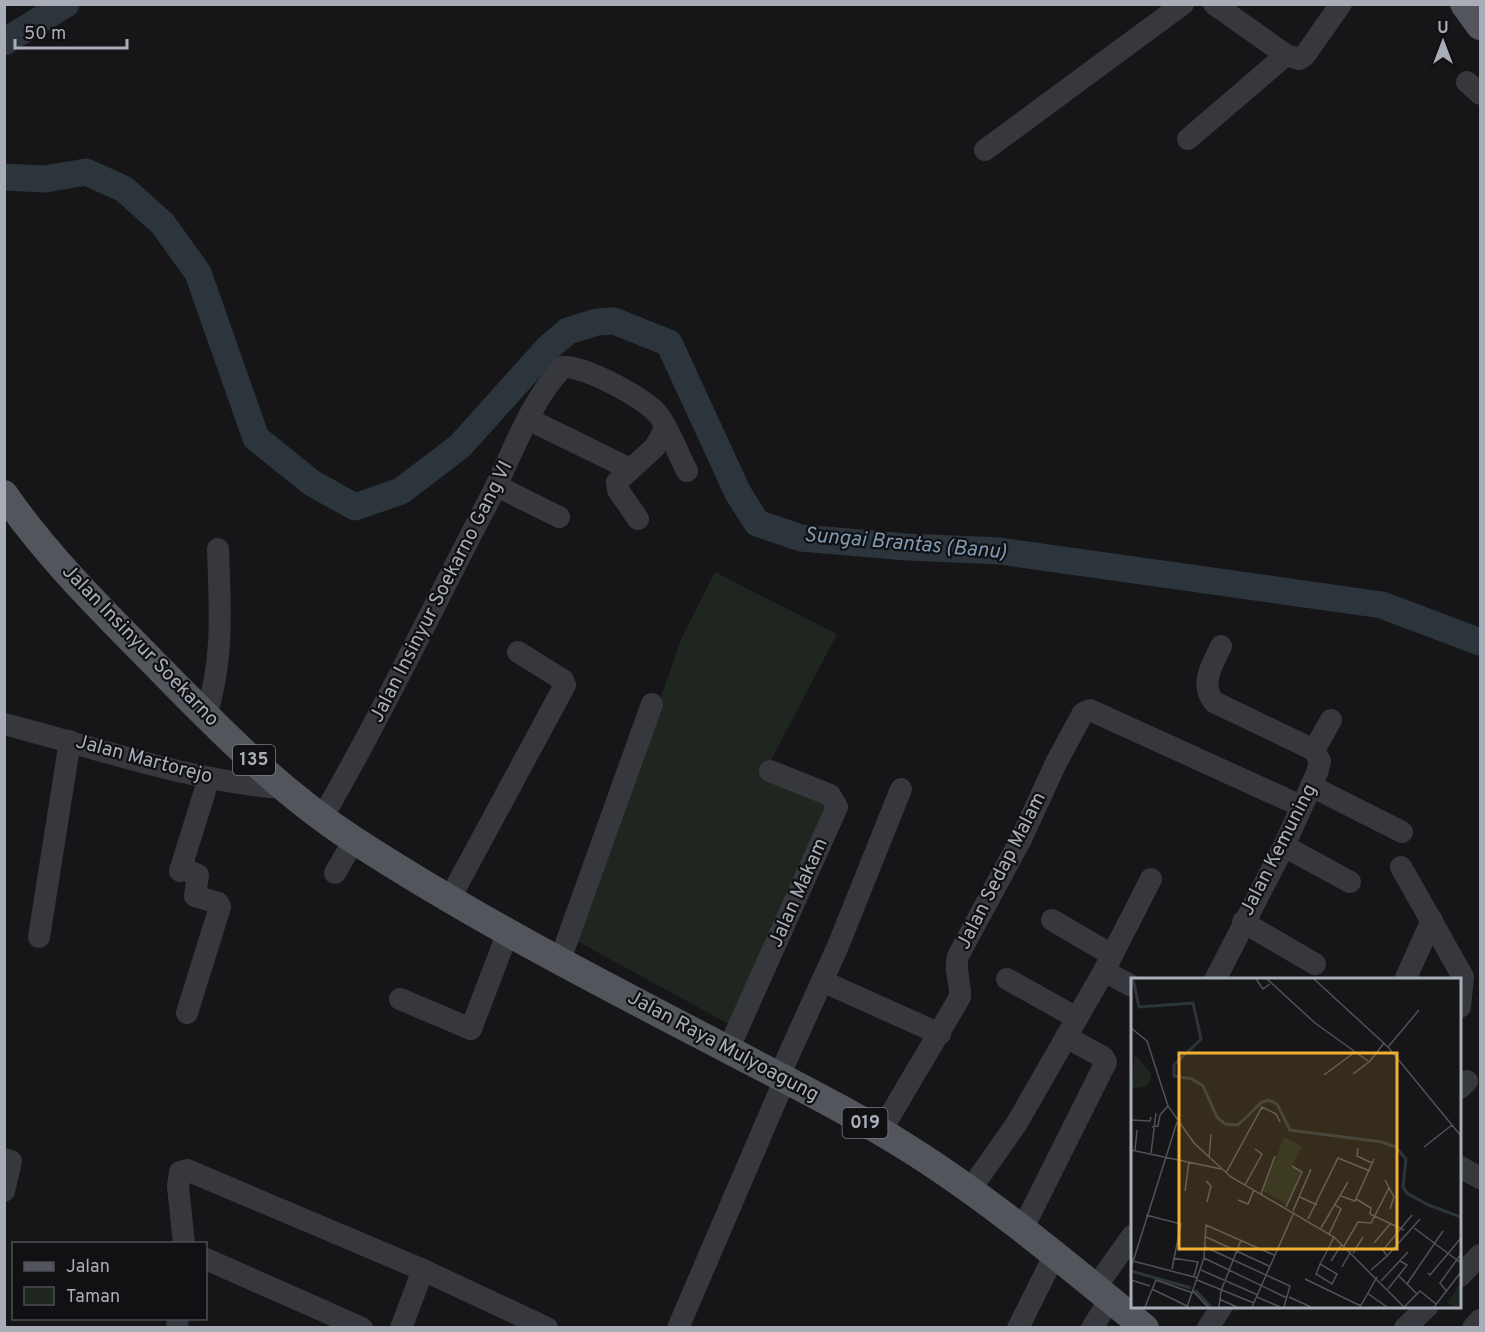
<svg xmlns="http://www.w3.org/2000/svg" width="1485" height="1332" viewBox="0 0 1485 1332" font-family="Overpass,sans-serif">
<rect width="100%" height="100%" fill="#161618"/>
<polygon fill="#1e261f" points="715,572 837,634 768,766 830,801 734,1027 575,940 682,637"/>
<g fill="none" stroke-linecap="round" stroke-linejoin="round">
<g stroke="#2c353c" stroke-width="27">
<polyline points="4,42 66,4"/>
<polyline points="4,177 45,179 86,172 124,189 163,224 198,273 256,438 312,483 355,507 401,491 460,446 548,348 568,331 597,322 614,321 669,343 738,493 757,523 801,538 907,547 1000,551 1382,605 1480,642"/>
</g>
<g stroke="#37383d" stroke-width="22">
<polyline points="1214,4 1286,55 1299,59 1305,55 1341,4"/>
<polyline points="1467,82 1480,94"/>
<polyline points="1188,139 1286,55"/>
<polyline points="985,150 1183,4"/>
<polyline points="528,419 630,469"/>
<polyline points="497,486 559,517"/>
<polyline points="638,519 618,490 617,482 655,447 665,429"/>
<path d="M1221,646C1213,664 1199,683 1214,702L1314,750"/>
<path d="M206,716C224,658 220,609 218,549"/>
<path d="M4,724C94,747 192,782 284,788"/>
<polyline points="1311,786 1402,832"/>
<path d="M322,818C382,714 434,605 490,498C513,454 528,404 563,367C583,365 648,399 660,417C671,433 678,454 687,471"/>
<polyline points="1284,846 1350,882"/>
<polyline points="1401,867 1463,977 1460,1007"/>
<polyline points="181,868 198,875 195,896 218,903 220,907 187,1013"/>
<polyline points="180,871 209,778"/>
<polyline points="335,873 354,840"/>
<polyline points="450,898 565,685 563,680 518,652"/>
<polyline points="1052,920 1112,955"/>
<polyline points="1243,922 1315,964"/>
<polyline points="39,937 70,741"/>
<polyline points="560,960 652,704"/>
<polyline points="1104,971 1132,986"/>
<polyline points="1007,979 1077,1018"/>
<polyline points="1215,980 1284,846 1317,773 1320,761 1314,750 1331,720"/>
<polyline points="1405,980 1432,920"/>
<polyline points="822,981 940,1034"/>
<polyline points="400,999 471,1029 508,932"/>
<polyline points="728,1050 837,807 830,795 770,771"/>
<polyline points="779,1076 838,946 901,789"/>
<polyline points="1460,1088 1467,1081"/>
<path d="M881,1131L960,997C961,982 954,971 958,956L1022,837L1056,763L1083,713L1090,710L1301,806"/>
<polyline points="4,1159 11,1161 4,1191"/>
<polyline points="1460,1167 1480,1178"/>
<polyline points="970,1190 1017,1123 1104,971 1151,879"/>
<polyline points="1022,1230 1106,1062 1103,1057 1066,1037"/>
<polyline points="184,1244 178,1186 180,1172 187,1170 423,1270 547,1328"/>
<polyline points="206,1259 362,1328"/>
<polyline points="1460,1276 1480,1255"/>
<polyline points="1096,1287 1132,1236"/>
<polyline points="177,1328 178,1318"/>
<polyline points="401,1328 423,1270"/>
<polyline points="678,1328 785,1079"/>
<polyline points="1018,1328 1055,1254"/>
<polyline points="1092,1328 1110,1299"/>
<polyline points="1208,1328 1222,1306"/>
<polyline points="1405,1328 1428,1306"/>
<polyline points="1473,1328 1480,1320"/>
</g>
<g stroke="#53555c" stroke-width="28">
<polyline points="1464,4 1480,26"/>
<path d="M4,494C46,555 99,607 151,660C214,724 278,791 354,840C474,918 602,984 729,1050C790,1082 853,1113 911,1150C993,1202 1069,1266 1145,1328"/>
</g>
</g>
<g text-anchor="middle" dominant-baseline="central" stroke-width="4.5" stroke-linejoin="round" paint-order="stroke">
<g fill="#111113" stroke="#7b7e86" stroke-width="1.5">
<rect x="233" y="745" width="42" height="30" rx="4.5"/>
<rect x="842.5" y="1108" width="45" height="30" rx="4.5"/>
</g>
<g font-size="18" font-weight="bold" fill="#a8adb8">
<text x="254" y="760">135</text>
<text x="865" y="1123">019</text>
</g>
<g font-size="20" fill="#a8adb8" stroke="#111113">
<text transform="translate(442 592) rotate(-63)">Jalan Insinyur Soekarno Gang VI</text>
<text transform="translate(140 646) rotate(46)">Jalan Insinyur Soekarno</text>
<text transform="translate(144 760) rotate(15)">Jalan Martorejo</text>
<text transform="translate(1279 850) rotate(-63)">Jalan Kemuning</text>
<text transform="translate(1002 871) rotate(-63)">Jalan Sedap Malam</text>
<text transform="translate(799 893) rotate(-66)">Jalan Makam</text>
<text transform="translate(723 1047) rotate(28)">Jalan Raya Mulyoagung</text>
</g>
<g font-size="21" font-style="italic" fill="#7f9bb3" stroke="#111113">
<text transform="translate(905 544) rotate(5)">Sungai Brantas (Banu)</text>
</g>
</g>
<g transform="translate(1131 978)">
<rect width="330" height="330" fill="#161618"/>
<path d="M4,77L19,94L20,101L16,108L0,111ZM153,159L171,168L161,188L170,193L156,226L132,213ZM330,304V329H322L317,324Z" fill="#1e261f"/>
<path fill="none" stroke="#2c353c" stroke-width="3" d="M2,1L8,29L62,25L70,61L43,87V98L61,101L72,108L86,139L94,146L107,147L131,124L138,122L146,126L159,152L251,164L265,169L275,181L272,209L276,215L297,227L330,239M0,293L60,310M64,312L80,329"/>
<path fill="none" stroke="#505258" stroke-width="1.5" d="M125,1L132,11L139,6M136,1L184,45L237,83M183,1L257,69L330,158M0,50L16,63L37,128L63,165L100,199L203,259L273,329M257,69L288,32M222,96L239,83L253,65M193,97L224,74M0,142L19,143L20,139M21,149L27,148L29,137L37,128M293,169L321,147M227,170L226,178L241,185M0,172L90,191M4,172L6,152M20,175L25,135M78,180L80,156M95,195L131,129L145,136L149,144M254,202L263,219L259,231M75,203L80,208L76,224M114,207L131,176L124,171M54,213L58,184M130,216L144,178M210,218L224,223L243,181M169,219L186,227M225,221L240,230L239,236L273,252M107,222L117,226L123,212M155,229L171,194L161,188M162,233L180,191M15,237L50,246L41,291M177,241L207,180L239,193M190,250L217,204M283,250L330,285M198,256L210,231L204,227M75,259L138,288M243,265L260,245M213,268L227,244L240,245L258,210M74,269L159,308L153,329M222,275L232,259M256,278L289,241M42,280L67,284L63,298M73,280L156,320M2,283L67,300M200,283L211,266M189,286L206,296L201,306L185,296L186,294L189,286L194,277L203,259M211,289L220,273M0,290L46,144M70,292L127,317M240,292L256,278L252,272L281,237M297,295L299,297L330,260M268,298L286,316L273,329M174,301L230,328M0,302L19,308M66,302L123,325M250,303L277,274M276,306L312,253M21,311L56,328M257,311L276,287L269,283M62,313L77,329M316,314L309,305L330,276M236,315L256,329M286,316L289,313L305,326M126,319L149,329M158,319L180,329M88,321L106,329M14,329L25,302L62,315M56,329L73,280L75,247L143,277M88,329L90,313L110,262M121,329L163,234M229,329L246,299M303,329L330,294"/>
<path fill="#f2b134" fill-opacity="0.15" stroke="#f2b134" stroke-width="3" d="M48,75H266V271H48Z"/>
<rect width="330" height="330" fill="none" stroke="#a8adb8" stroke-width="3"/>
</g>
<rect width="1485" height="1332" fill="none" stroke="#a8adb8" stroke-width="12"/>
<rect x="12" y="1242" width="195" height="78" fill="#111113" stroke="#4d4f55" stroke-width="1.5"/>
<rect x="24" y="1262" width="30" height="9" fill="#53555c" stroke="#4d4f55" stroke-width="1.5"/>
<text x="66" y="1272" font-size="18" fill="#a8adb8">Jalan</text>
<rect x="24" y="1287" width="30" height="18" fill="#1e261f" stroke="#4d4f55" stroke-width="1.5"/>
<text x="66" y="1302" font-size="18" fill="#a8adb8">Taman</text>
<g transform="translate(1443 42)" stroke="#111113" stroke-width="4.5" paint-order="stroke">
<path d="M0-4.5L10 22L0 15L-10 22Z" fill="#a8adb8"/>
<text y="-9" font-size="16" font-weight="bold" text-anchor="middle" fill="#a8adb8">U</text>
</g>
<path d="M15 39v9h112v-9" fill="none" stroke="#a8adb8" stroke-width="3"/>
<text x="24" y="39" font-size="18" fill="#a8adb8" stroke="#111113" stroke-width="4.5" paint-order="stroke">50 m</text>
</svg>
